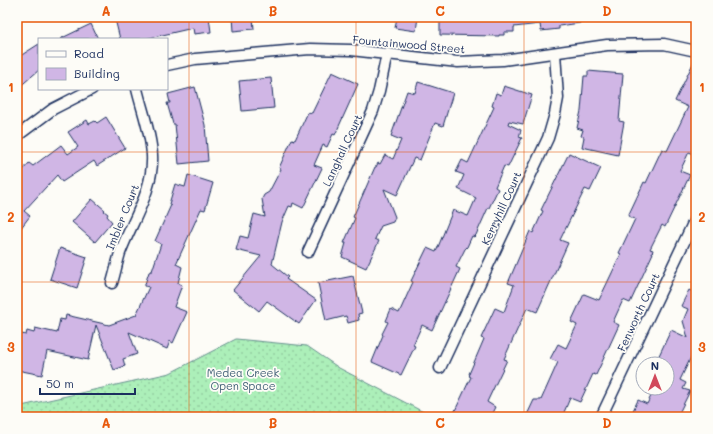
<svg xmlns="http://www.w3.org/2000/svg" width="713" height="434" viewBox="0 0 713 434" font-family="Mali,sans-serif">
<defs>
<pattern id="grass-dots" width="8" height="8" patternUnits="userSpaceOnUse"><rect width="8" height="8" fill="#acefb9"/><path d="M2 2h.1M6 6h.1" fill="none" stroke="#93cda1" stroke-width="1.8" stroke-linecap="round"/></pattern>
</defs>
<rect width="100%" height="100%" fill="#fdfcf7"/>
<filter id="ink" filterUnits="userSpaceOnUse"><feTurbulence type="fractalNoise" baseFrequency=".025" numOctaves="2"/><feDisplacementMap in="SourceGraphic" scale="8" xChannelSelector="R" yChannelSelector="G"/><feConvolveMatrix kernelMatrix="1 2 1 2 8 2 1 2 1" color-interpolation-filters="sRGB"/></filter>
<g filter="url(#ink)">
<polygon fill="url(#grass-dots)" stroke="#648f8c" points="236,339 307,346 339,368 433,417 17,417 17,407 170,373"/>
<g fill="#d0b6e5" stroke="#1b2f5e">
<polygon points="122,17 209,17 211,32 194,34 193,28 145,39 120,39 115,19"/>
<polygon points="232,17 253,17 254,29 233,31"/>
<polygon points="397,17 418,17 416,31 395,28"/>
<polygon points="440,17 580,17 580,23 559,26 559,29 541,31 540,24 514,27 514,32 504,32 504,35 499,35 499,36 440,35"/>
<polygon points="91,24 98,39 60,39"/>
<polygon points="39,44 39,70 17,89 17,58"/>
<polygon points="696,57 696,155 689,152 680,171 690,175 665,227 662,225 650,249 653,250 652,253 653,253 630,303 623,300 613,322 619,325 596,375 593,374 580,402 570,398 562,417 526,417 534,400 541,400 558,362 550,359 558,344 566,348 577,325 571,322 584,294 599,300 621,254 619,253 635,219 628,216 644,182 646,183 662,149 667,151 688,107 675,101"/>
<polygon points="588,71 623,74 619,121 624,122 618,155 582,147 584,137 581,136 583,130 577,128 581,111 584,76 588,76"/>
<polygon points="332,72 358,84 335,135 333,134 327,147 323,145 314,165 322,168 303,208 293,203 292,207 289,206 282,222 272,264 288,277 286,279 316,300 299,324 267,301 259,311 233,290 261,256 236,250 240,236 248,238 254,214 265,217 262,199 264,195 269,192 281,169 279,168 292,139 295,140 308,112 312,113"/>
<polygon points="271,78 274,108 242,111 239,81"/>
<polygon points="418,82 453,93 443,126 435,123 420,160 414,158 397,195 384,189 395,217 393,222 381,226 375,239 379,241 366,268 342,257 346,243 344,243 355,218 353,217 375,167 376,167 378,163 380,164 385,155 393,159 401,140 391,136 407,91 415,93"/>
<polygon points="504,86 532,95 523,124 509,121 508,124 521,130 519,137 522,138 508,167 504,166 495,187 498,189 489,208 488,208 476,235 474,237 472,236 467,247 465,249 456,267 460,269 432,330 422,325 413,345 415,346 401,375 372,362 383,335 382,334 388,322 386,321 391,309 399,313 413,282 411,281 427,248 436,252 453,210 468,216 476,198 458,189 464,175 456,172 462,160 468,163 494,107 492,106 496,93 501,95"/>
<polygon points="195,87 205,125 208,161 179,164 175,124 173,124 167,103 170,103 168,94"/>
<polygon points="106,117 125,148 97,166 94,161 62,182 57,175 24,211 30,216 17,233 17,177 29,163 33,166 61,145 68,154 78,147 68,132 87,120 89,124 95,121 97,123"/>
<polygon points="569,153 601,168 590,191 585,189 560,240 568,243 537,312 527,308 504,359 507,360 487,402 495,407 490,417 452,417 471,377 469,376 470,375 469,374 484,339 481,338 495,308 504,312 514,285 508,283 530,231 533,233 543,211 541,210"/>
<polygon points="188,175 213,183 205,210 201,209 176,264 182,267 178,283 182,285 174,307 187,312 173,343 170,341 167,349 129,332 137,354 123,359 125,366 114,370 96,325 88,360 47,351 42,375 17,370 17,333 26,335 27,331 34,333 35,328 57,333 60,319 65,320 66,315 109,325 136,315 149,287 145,286 145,284 149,272 151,271 152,271 161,244 155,241 171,205 169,204 175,184 185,187"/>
<polygon points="92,199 105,210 104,211 108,214 107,216 112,222 95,242 72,222"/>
<polygon points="60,248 87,257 77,288 50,279"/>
<polygon points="353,276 362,313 358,314 359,320 348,323 346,316 326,321 318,283"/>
<polygon points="689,290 695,293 696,292 696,356 694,356 693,353 680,380 686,383 683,389 690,391 677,417 630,417 638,400 647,404 655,388 667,388 667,364 655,364 671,330 688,338 683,321 688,309 681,306"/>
</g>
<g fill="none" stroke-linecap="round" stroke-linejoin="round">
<defs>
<g id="minor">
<polyline points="167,65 195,59 310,49 351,50 458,62 503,60 607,45 664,44 696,51"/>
<polyline points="17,136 53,109 92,89"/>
<polyline points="308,252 373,111 379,91 387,54"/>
<path d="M112,283C115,273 117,263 120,253C132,221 154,190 152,155C151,133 142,110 137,89"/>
<polyline points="440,368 548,138 555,114 558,98 555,53"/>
<polyline points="601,417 696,217"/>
</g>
</defs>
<use href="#minor" stroke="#1b2f5e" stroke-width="13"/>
<use href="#minor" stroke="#fdfcf7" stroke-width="10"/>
</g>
</g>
<path fill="none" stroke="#e8590c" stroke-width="1" stroke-opacity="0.55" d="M189,17V417M356,17V417M524,17V417M17,152H696M17,282H696"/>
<g text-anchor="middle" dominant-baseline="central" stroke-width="3.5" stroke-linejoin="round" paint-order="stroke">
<g font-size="11" fill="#1b2f5e" stroke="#fdfcf7">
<text transform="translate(409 44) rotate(5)">Fountainwood Street</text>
<text transform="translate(342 150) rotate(-65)">Langhall Court</text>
<text transform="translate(501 208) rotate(-65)">Kerryhill Court</text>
<text transform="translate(122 217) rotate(-68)">Imbler Court</text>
<text transform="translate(638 312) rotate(-65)">Fenworth Court</text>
</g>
<g font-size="11" fill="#3f5f75" stroke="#fdfcf7">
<text x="243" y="372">Medea Creek<tspan x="243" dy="13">Open Space</tspan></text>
</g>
</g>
<rect width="713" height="434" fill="none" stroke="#fdfcf7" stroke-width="44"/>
<rect x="38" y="38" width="130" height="52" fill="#fdfcf7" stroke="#a3aaba"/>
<rect x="46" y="51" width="20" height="6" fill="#fdfcf7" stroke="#a3aaba"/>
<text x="74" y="58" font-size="12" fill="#1b2f5e">Road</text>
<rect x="46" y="68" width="20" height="12" fill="#d0b6e5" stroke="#a3aaba"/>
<text x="74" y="78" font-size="12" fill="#1b2f5e">Building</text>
<g transform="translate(655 376)"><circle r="19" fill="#fdfcf7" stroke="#a3aaba"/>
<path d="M0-3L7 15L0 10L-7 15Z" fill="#d1495b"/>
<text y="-6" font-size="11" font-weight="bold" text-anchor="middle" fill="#1b2f5e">N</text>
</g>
<path d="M40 388v6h95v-6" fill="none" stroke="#1b2f5e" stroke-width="2"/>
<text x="46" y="388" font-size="12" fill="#1b2f5e" stroke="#fdfcf7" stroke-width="3" paint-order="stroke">50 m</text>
<rect x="22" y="22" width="669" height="390" fill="none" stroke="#e8590c" stroke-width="1.5"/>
<g font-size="13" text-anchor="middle" font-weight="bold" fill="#e8590c">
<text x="106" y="16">A</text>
<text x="273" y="16">B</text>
<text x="440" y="16">C</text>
<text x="607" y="16">D</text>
<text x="11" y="92">1</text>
<text x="702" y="92">1</text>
<text x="11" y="222">2</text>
<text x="702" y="222">2</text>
<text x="11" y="352">3</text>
<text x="702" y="352">3</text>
<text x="106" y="428">A</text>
<text x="273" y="428">B</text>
<text x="440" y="428">C</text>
<text x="607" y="428">D</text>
</g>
</svg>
